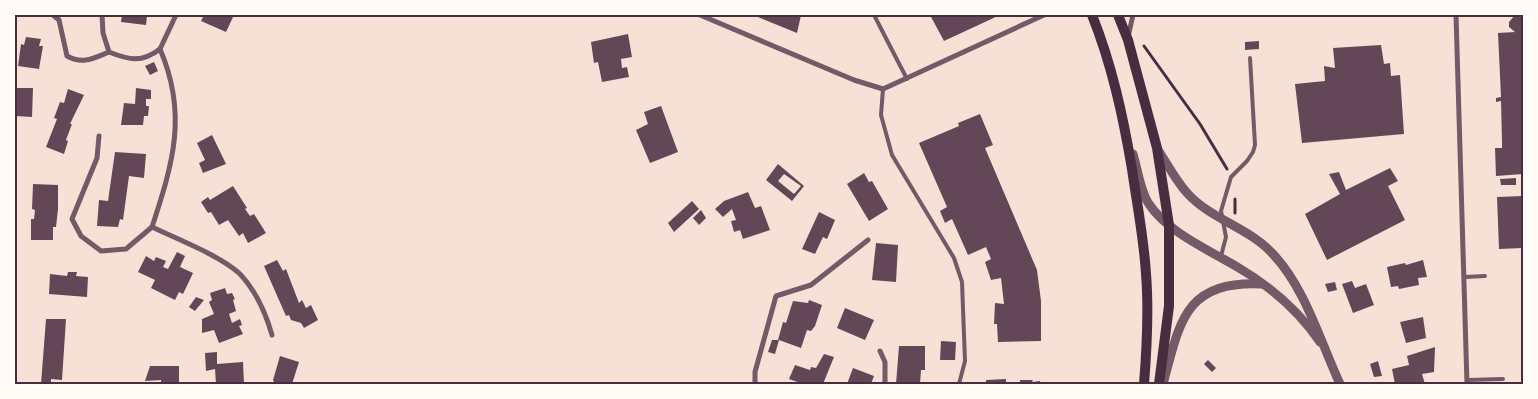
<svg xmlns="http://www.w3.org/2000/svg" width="1538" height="399" viewBox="0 0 1538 399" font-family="'DejaVu Sans',sans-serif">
<rect width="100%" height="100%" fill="#f7e1d7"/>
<g fill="#644757" fill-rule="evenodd">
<polygon points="122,15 147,15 146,25 121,22"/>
<polygon points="204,15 234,15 226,32 201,21"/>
<polygon points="753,15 801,15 797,33"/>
<polygon points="930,15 1000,15 944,41"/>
<polygon points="1515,15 1523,15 1523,174 1496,176 1495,148 1502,148 1502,142 1501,101 1496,102 1496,98 1501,97 1498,33 1515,32 1509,27 1509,22"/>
<polygon points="628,34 632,57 621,59 622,68 627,67 629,77 602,82 598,62 594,63 591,42"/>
<polygon points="26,37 41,39 39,46 43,46 39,69 18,66 21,44 24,45"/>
<polygon points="1259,41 1259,49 1245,50 1245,42"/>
<polygon points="1381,45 1384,64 1390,63 1391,76 1400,75 1404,134 1302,143 1295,84 1325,81 1324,66 1335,68 1333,48"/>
<polygon points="154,62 158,71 150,75 145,66"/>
<polygon points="15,88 33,88 32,117 15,116"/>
<polygon points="136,88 151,90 151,99 146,99 146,106 149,106 148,116 144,116 143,125 121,125 124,103 135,104"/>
<polygon points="68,89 84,95 70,124 72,124 66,140 68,141 64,154 46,147 57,119 54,118 60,102 64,103"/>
<polygon points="661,106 678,152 650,163 636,130 648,124 644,112"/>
<polygon points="980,114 993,145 985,148 1037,270 1041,301 1041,341 998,342 997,324 994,324 995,303 1004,304 1001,278 991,280 985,262 991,259 986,247 968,255 952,219 945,223 940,211 947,207 919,143 959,126 958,123"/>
<polygon points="212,135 226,164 203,173 199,163 205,160 197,143"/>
<polygon points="115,152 146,154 144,178 129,176 123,220 120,219 118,227 97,226 99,200 108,201"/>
<path d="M778,164L804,186L792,201L766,180ZM784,174L801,186L794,194L778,181Z"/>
<polygon points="1390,168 1398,181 1388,186 1405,220 1327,260 1305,214 1340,194 1329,174 1339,172 1346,190"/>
<polygon points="864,173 869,182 872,181 888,209 869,221 847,184"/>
<polygon points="1516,178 1516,185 1501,185 1500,179"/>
<polygon points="33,184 58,185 58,209 56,227 53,227 53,240 31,240 31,219 34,219 35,210 32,209"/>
<polygon points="233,186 247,208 245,209 250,216 254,214 266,233 248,243 243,233 239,236 228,220 219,225 211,212 208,213 201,202 208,197 210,200"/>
<polygon points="748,192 755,208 761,206 770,230 743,239 740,230 734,232 731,221 736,220 732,209 723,217 715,209 724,201"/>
<polygon points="1523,196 1523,248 1499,249 1497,197"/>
<polygon points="692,201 699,209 674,232 668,223"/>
<polygon points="701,210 706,218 699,225 693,218"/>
<polygon points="819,212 835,220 827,239 823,237 815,254 802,249"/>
<polygon points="876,243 898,245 896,282 872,280"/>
<polygon points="177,252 185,256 180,267 193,273 183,294 179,292 175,300 151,288 155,280 138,272 146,256 154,261 156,257 166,261 163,267 168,269"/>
<polygon points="277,260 283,271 286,269 299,303 302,300 306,308 311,305 318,320 304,328 301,323 291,320 289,315 286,316 264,266"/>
<polygon points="1423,260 1427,277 1418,278 1419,285 1399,289 1398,286 1391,287 1387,267 1405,263 1406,265"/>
<polygon points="68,272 77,272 76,276 88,277 87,297 49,294 50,274 67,276"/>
<polygon points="1352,281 1355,288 1366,284 1374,305 1353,313 1342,284"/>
<polygon points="1335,282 1337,290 1328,292 1325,284"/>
<polygon points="225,288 227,294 232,293 235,299 233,300 236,311 229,314 232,323 240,319 242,325 239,326 243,334 219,343 214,330 202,333 202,319 214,314 209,302 212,300 210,293"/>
<polygon points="196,297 204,300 195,311 189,307"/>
<polygon points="809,300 822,305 815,326 811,331 807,330 801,348 779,340 775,354 768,352 772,340 778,340 783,322 786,323 793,301 808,303"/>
<polygon points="845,308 874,320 865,340 837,328"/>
<polygon points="1423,317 1426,338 1406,343 1400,322"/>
<polygon points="46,319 66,319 62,380 51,379 51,384 41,384"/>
<polygon points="941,341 956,342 955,360 940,360"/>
<polygon points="899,346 925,346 925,370 921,370 920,384 896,384"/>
<polygon points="1435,347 1434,372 1422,374 1425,384 1395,384 1392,369 1409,365 1407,356"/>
<polygon points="217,352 217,364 243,362 244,384 216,384 215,369 206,371 205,353"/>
<polygon points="824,354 834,357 823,384 803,384 789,379 795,365 810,370 811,367 816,368"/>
<polygon points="280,356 299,362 292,384 275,384 273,380"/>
<polygon points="1208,360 1216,368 1212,372 1204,364"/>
<polygon points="1378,361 1382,376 1374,377 1370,364"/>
<polygon points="150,366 179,366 179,384 161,384 161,380 145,381"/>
<polygon points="853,368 874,376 871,384 847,384"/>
<polygon points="1006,379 1006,384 986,384 986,380"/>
<polygon points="1020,380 1033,380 1032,382 1040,381 1041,384 1020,384"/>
</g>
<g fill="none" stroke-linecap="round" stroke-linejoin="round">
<g stroke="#4a2c40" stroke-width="3">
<polyline points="1144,46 1200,124 1227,169"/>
<polyline points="1235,213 1235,199"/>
</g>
<g stroke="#755966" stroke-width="4">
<polyline points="874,15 907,79"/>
<polyline points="883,89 881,115 892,155 954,258 962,282 965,361 959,384"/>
<polyline points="1221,256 1226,237 1221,211 1231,177 1247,161 1253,152 1255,145 1250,58"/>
<polyline points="1465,277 1485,276"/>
<polyline points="1467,380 1503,379"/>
</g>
<g stroke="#755966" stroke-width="5">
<path d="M53,15L59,20L67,56C83,65 94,58 109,52"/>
<path d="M102,15L103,33L109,52C129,60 142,63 160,49"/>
<polyline points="700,15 854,80 883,89 1044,15"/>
<polyline points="1456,15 1467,384"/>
<polyline points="1128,37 1133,15"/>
<polyline points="99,136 97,158 72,219 81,236 101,251 126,249 152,227"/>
<path d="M152,227C173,163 188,114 160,49L176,15"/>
<path d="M152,227C177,239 221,256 240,274C255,290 266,314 272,335"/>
<polyline points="880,351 885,362 885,384"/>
<polyline points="755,384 755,372 776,296 811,285 868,240"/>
</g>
<g stroke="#755966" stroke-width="9">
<path d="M1158,150C1168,165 1176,181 1188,194C1211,219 1249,228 1272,253C1305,287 1320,341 1340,384"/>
<path d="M1133,154C1138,170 1140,191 1149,204C1167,232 1211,251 1239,268C1271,287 1299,311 1320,342"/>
<path d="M1163,384C1180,322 1184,281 1261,284"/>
</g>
<g stroke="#4a2c40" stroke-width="10">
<path d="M1092,15C1112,65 1123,116 1132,169C1137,204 1144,239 1146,274C1149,311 1147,347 1144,384"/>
<polyline points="1118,15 1128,40 1157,148 1169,225 1169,306 1159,384"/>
</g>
</g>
<rect width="1538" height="399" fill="none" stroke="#fffaf5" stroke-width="32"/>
<rect x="16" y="16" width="1506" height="367" fill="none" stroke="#4a2c40" stroke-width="2"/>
</svg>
